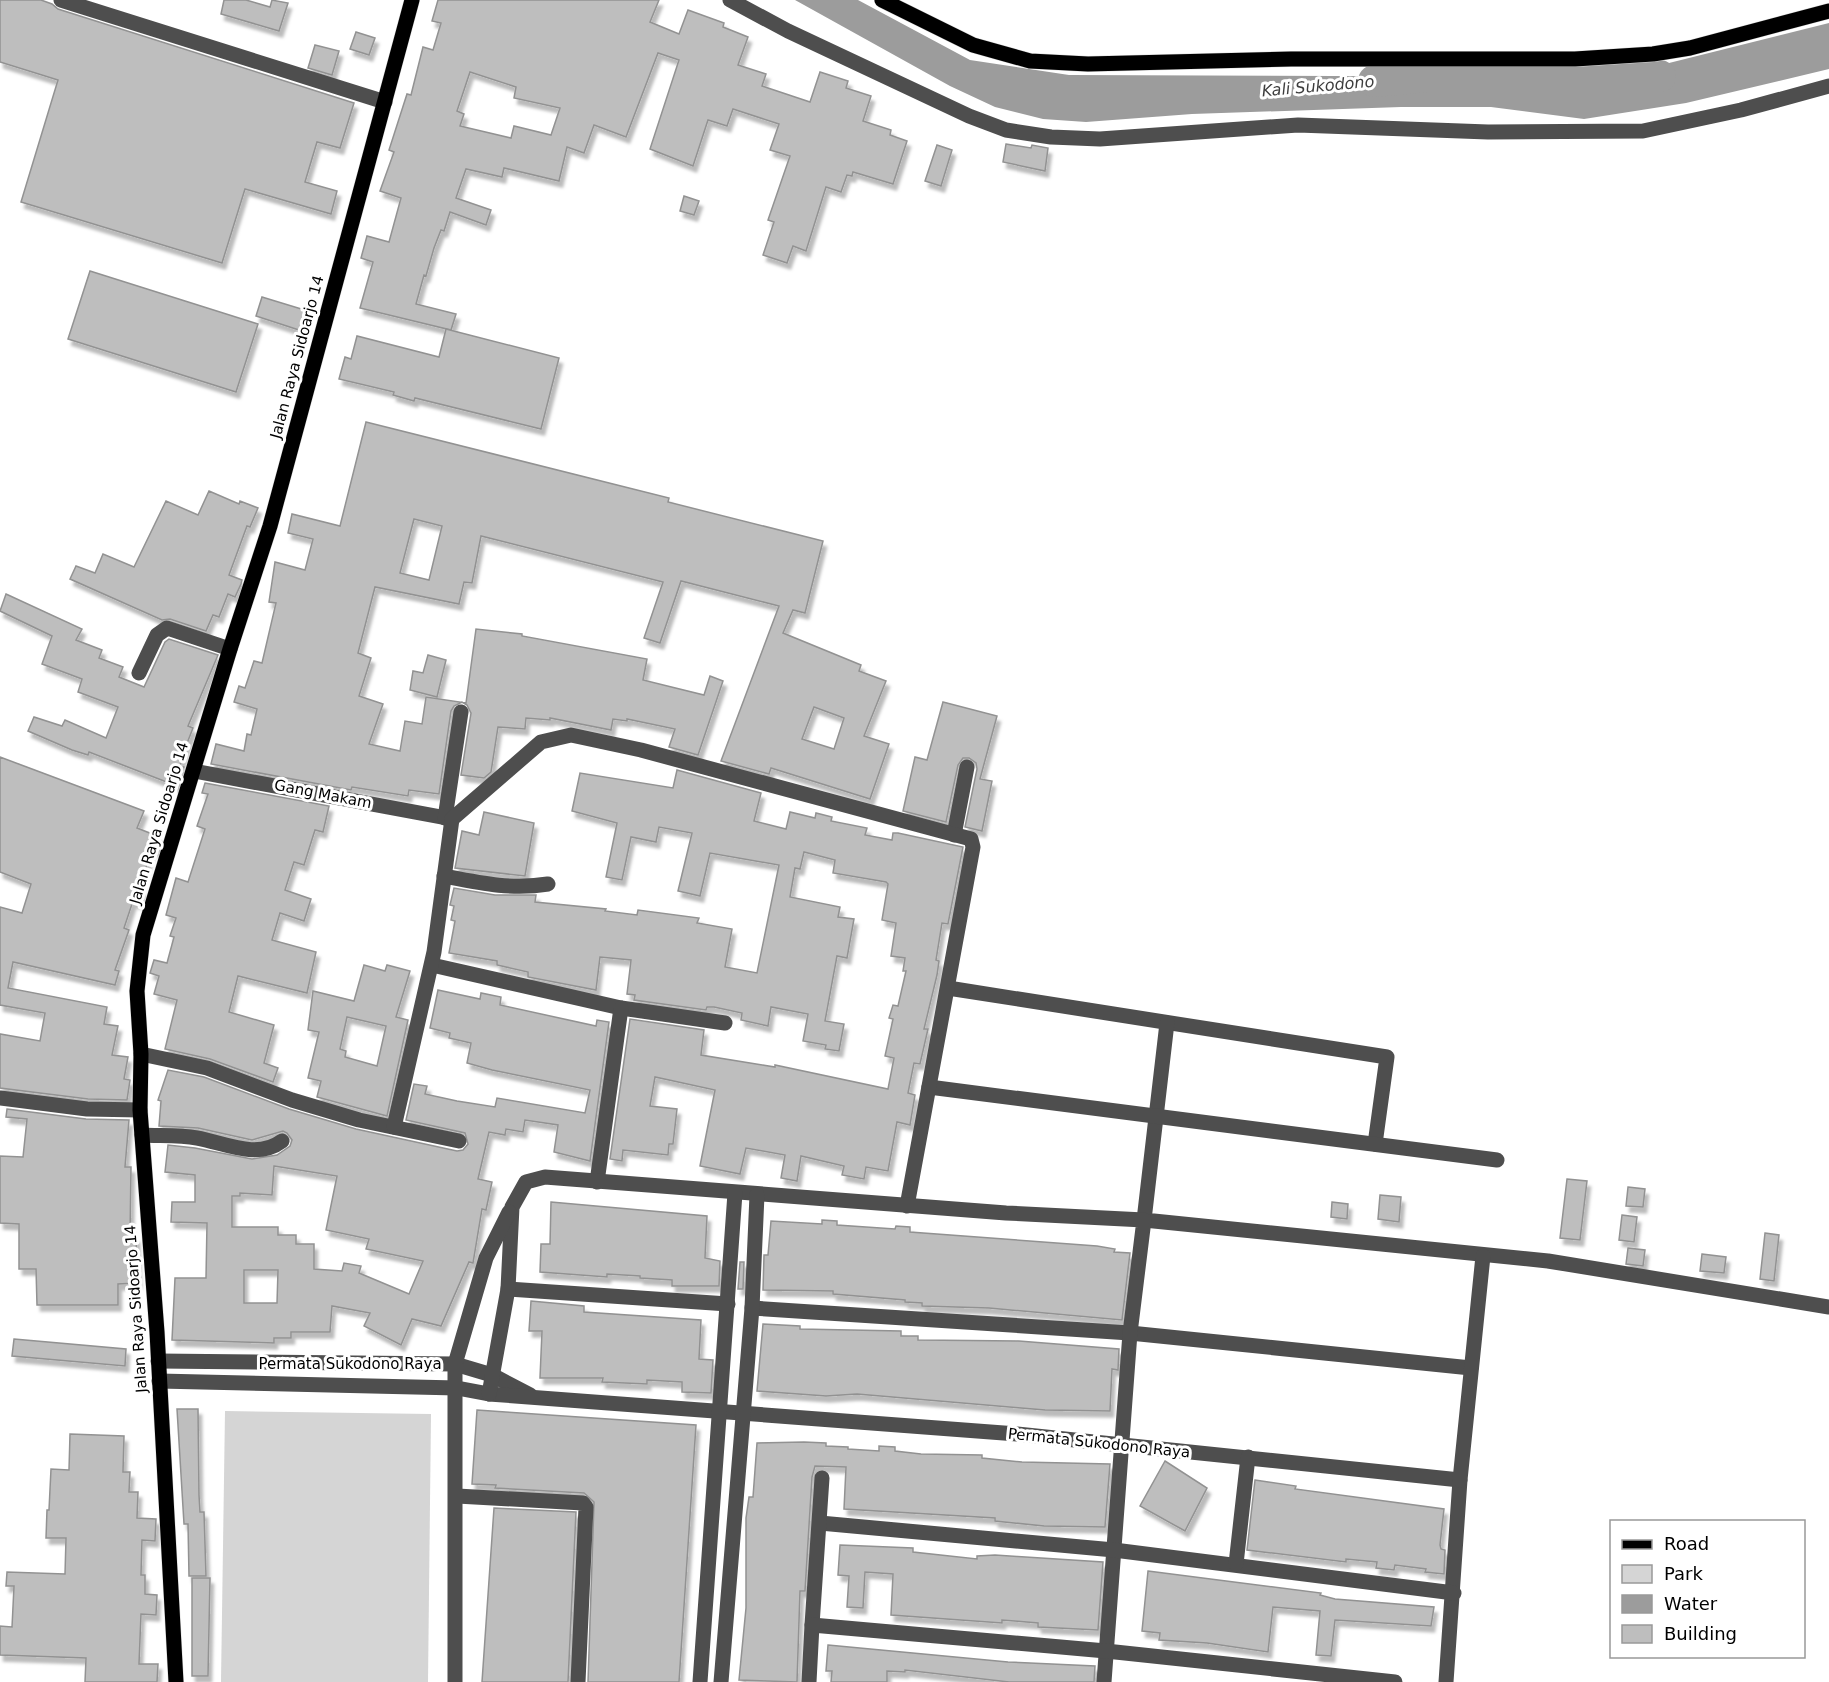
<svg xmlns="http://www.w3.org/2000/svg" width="1829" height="1682" viewBox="0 0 1829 1682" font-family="'DejaVu Sans',sans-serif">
<defs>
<filter id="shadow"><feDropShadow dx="3.5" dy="6" stdDeviation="1.5" flood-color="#0004"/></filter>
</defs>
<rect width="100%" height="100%" fill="#fff"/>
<polygon fill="#d5d5d5" points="225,1411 431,1414 428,1682 221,1682"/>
<polygon fill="#9c9c9c" points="795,0 858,0 970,60 1069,75 1613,77 1829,23 1829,69 1686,103 1584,119 1491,107 1401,107 1192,114 1086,122 1043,119 995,107 950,86"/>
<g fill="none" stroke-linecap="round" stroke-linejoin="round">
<polyline stroke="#9c9c9c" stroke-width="32" points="1374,81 1427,76 1660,76"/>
</g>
<g fill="#bebebe" stroke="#929292" stroke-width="1.5" fill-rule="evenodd" filter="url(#shadow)">
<polygon points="0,0 41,0 52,4 58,9 354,103 340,148 317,142 305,182 337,191 331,214 245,189 222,263 21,202 58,80 0,62"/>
<polygon points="224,0 246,0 270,7 272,0 288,3 279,31 221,14"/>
<path d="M438,0H659L650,22L679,34L688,10L724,23L723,27L748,37L738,65L766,74L762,86L810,102L820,72L848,81L846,88L871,96L863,121L891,130L890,135L907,141L893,184L853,172L852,176L847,175L841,192L826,187L806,251L793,246L787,263L763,255L774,222L768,220L790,156L770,150L779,124L733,109L727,126L708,120L693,166L650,149L679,60L658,53L626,137L594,125L584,153L567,147L559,181L504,168L502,177L466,169L456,198L491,210L486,225L450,212L444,231L441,230L434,248L426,276L424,275L416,304L456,314L451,330L360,308L373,262L361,258L367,236L389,242L401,198L380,191L394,152L389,150L407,94L411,95L423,47L433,50L441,23L432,21ZM470,72L516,87L514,98L560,108L551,135L514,126L511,138L460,126L464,114L457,111Z"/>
<polygon points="356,32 375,38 369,55 350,49"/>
<polygon points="315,45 339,51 332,75 308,68"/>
<polygon points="1006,144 1031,148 1032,145 1048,148 1045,171 1003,162"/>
<polygon points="937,145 952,150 941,186 925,181"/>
<polygon points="684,196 699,201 694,215 680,211"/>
<polygon points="90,271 258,324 236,392 68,339"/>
<polygon points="262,297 308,311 302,331 256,316"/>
<polygon points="446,329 559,358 541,429 415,398 414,401 393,395 394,392 339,379 345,357 351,359 357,336 439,357"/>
<path d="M366,422L669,498L668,502L823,541L805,613L793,610L783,633L861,665L859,671L886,681L864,736L889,744L870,799L771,768L769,774L721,761L779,606L681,581L660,643L644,638L663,582L481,536L472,583L464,582L459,604L375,587L358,653L371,658L359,696L383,704L369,744L400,751L405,721L422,724L426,697L466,703L476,629L522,634V636L647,659L643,680L704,695L710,676L723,681L698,755L669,747L675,729L627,719V721L613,719L611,730L550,718V720L526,718L525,729L498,727L491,772L484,778L461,775L471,713L467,705L462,702L454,706L451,711L439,794L409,790L408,796L352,787L351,790L211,764L216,744L244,751L247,734L251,735L257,709L234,702L239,686L245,688L254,661L262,663L276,603L269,602L275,562L305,570L313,539L288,533L292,514L340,526ZM414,519L442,526L429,580L400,573ZM814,707L844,718L834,749L802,739Z"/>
<polygon points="209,491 239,504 240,501 258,508 250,527 247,526 229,575 242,580 241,584 235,597 228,594 219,617 213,615 206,631 170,619 162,620 70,579 76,566 95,573 103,554 134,567 166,501 198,515"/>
<polygon points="6,594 82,629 76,640 102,650 99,658 123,667 119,677 144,687 165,642 169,639 218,655 188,726 193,728 184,751 180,766 184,767 177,786 89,752 88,755 72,750 28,731 34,717 62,726 65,720 106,738 118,707 78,692 82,679 42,664 52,636 0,611"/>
<polygon points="428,655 446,660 437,697 410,690 413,671 423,673"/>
<polygon points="943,702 997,716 980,779 992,781 982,831 965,827 977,769 976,763 969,758 963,758 958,765 946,822 903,811 915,757 927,760"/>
<polygon points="0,757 144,811 137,828 160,837 155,851 152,849 139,889 142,890 137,903 133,901 124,928 129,930 115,970 119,971 115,985 13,962 8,988 107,1007 104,1024 118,1026 112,1055 128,1057 124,1079 130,1080 127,1100 88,1099 0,1088 0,1034 40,1041 45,1013 0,1005 0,907 22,913 31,884 0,872"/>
<polygon points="677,770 761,793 754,821 786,829 790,812 815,818 816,813 832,817 831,821 867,828 865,835 892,840 893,833 898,833 963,847 948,924 942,923 936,960 939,961 937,975 924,1029 928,1029 920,1064 914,1063 908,1093 915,1095 910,1125 897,1122 888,1171 866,1167 864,1179 842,1175 844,1166 801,1156 797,1181 781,1178 785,1155 746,1148 740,1174 700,1166 715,1090 655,1077 650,1106 677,1109 673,1144 669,1144 668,1155 623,1150 622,1161 610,1159 630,1019 704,1030 701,1055 775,1067 775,1065 888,1089 894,1058 885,1056 893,1019 889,1018 893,1005 898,1006 906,971 903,971 905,958 891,956 896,923 882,920 888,884 886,882 833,873 835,860 804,852 800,869 795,868 790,897 840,907 838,917 854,919 847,958 837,956 825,1021 844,1024 839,1051 825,1049 826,1045 803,1041 808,1014 771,1007 768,1026 741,1020 742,1013 714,1007 707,1007 706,1010 634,1000 635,995 627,994 631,960 600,957 596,990 528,977 528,972 497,965 497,961 449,953 455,921 451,920 454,906 450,905 454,888 495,895 536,895 535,902 606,909 605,911 637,915 638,910 699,918 697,923 732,929 725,967 757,973 779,865 710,853 700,896 678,891 692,833 659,827 656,842 631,837 622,880 606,877 617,823 572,811 580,773 673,788"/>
<polygon points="205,783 329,806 323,832 315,830 304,865 294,862 285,890 311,899 304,921 280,913 272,940 316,952 307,993 238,976 229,1012 274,1025 264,1063 278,1068 273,1082 210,1059 165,1049 177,1000 154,994 159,976 150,973 154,960 167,963 174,937 170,936 176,918 166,915 176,878 188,882 205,829 197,826 208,794 202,793"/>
<polygon points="484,812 534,823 525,876 455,868 462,831 479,835"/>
<path d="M364,965L385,971L387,965L410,971L396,1017L408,1020L387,1116L317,1097L321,1081L308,1078L319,1032L308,1030L313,991L354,1001ZM347,1017L386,1026L377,1066L345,1057L346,1051L340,1049Z"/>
<path d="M438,990L480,999L481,993L501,997L500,1005L596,1026L597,1020L609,1022L590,1161L554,1152L558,1125L525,1120L523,1132L506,1129L505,1135L489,1132L478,1179L492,1182L486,1210L482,1209L473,1263L469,1262L441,1326L412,1319L401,1345L364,1326L370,1313L332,1306L330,1332H291V1338H274V1343L172,1340L175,1278H206L207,1223L171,1222L172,1202H195V1175L165,1172L168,1145L195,1148L252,1159L277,1155L290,1146L292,1140L287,1133L283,1131L252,1140L198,1128L159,1126L161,1101L158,1100L168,1070L204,1077L289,1109L356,1129L457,1151L463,1150L468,1144L465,1133L406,1120L414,1084L427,1086L425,1094L457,1101L495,1107L497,1098L585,1113L590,1090L492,1070L467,1063L471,1043L449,1038L450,1033L430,1028ZM274,1166L337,1176L326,1230L369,1239L366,1249L423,1261L409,1294L359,1273L361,1266L344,1263L342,1271L314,1269V1244H296V1235H278V1227H232V1196H240V1193L272,1195ZM244,1270H278L277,1303H244Z"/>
<polygon points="7,1109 86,1119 129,1120 125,1167 131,1167 130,1237 136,1237 138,1283 118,1284 118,1305 37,1305 36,1269 19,1269 19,1224 0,1223 0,1156 23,1157 27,1119 6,1117"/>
<polygon points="1567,1179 1587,1181 1580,1240 1560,1238"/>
<polygon points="1628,1187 1645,1189 1643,1207 1626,1206"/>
<polygon points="1380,1195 1401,1197 1399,1222 1378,1219"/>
<polygon points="551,1202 707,1216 705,1258 720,1261 719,1286 672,1286 672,1280 640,1278 640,1276 607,1274 607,1277 540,1272 541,1244 550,1244"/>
<polygon points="1332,1202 1348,1204 1347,1219 1331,1217"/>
<polygon points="1622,1215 1637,1217 1634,1242 1619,1240"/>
<polygon points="822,1220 837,1221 837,1225 895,1229 896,1226 910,1227 910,1232 1097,1246 1115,1249 1114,1252 1130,1253 1122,1320 989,1308 922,1306 922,1303 905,1302 905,1300 833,1294 833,1291 763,1290 764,1255 768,1255 771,1221 822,1224"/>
<polygon points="1765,1233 1779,1235 1774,1281 1760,1279"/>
<polygon points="1628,1248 1645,1250 1643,1266 1626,1264"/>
<polygon points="1702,1254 1726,1257 1724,1273 1700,1271"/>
<polygon points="740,1262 744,1262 743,1289 738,1289"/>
<polygon points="531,1301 584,1306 584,1312 701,1320 699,1359 713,1360 711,1393 682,1392 682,1382 647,1380 647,1384 602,1382 603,1378 540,1378 542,1331 529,1331"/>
<polygon points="763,1324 800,1326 800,1329 901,1331 901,1336 918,1336 918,1340 1019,1341 1119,1349 1118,1370 1112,1369 1110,1411 1045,1410 857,1394 826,1396 757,1391"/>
<polygon points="14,1339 126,1349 125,1366 12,1356"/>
<polygon points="177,1409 198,1409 199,1495 200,1512 204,1512 206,1576 189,1576 188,1524 184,1524"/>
<polygon points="477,1410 696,1425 679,1682 588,1682 594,1502 584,1493 495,1488 496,1485 472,1484"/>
<polygon points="70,1434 124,1436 123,1472 130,1472 129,1492 138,1492 137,1518 156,1519 155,1541 142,1540 141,1575 145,1575 145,1594 157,1595 156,1615 141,1614 139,1664 158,1664 157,1682 85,1682 86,1658 0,1655 0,1626 12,1627 14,1586 6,1586 7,1572 65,1574 66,1538 46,1538 47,1510 49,1510 51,1469 69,1470"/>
<polygon points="804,1442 826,1443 826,1446 848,1447 848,1449 879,1451 879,1446 895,1447 895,1451 921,1454 982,1455 982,1458 1022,1462 1110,1464 1105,1527 1044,1526 995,1521 995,1518 844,1509 846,1467 815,1466 812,1477 805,1591 800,1591 797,1682 739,1680 746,1608 746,1518 749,1497 753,1497 757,1443"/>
<polygon points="1165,1461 1207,1488 1185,1531 1140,1506"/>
<polygon points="1255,1480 1296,1486 1295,1489 1444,1509 1440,1545 1441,1549 1445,1550 1444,1574 1425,1572 1426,1569 1395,1565 1394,1570 1376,1568 1377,1562 1346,1559 1346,1562 1247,1550"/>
<polygon points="494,1508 576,1512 568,1682 482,1682"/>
<polygon points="840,1545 913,1548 913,1552 977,1559 977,1556 995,1555 1103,1562 1098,1630 1038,1627 1038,1623 1002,1620 1002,1623 891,1615 893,1574 865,1572 863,1608 847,1607 849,1576 838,1575"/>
<polygon points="1148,1571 1321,1593 1320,1595 1335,1599 1434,1607 1431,1626 1335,1620 1331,1656 1316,1655 1320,1611 1273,1607 1268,1652 1207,1643 1159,1640 1160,1633 1142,1631"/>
<polygon points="192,1578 210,1578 208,1676 192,1676"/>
<polygon points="828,1645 1008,1662 1095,1666 1094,1682 1009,1682 905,1670 905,1672 887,1671 887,1682 831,1682 832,1671 826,1671"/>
</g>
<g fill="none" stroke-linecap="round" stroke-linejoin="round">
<defs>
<g id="major">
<polyline points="882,0 973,45 1030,61 1088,64 1291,59 1575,59 1653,54 1690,48 1829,11"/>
<polyline points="176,1682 157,1332 140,1110 141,1054 137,991 143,935 230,649 270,526 412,0"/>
</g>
</defs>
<use href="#major" stroke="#dbdbdb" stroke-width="16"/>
<g stroke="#4e4e4e" stroke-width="15">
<polyline points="61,0 385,102"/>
<polyline points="730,0 788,31 969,116 1006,130 1051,137 1100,139 1298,125 1488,132 1643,131 1741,110 1829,86"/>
<polyline points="139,673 157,635 167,628 230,649"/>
<polyline points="194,771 452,819"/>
<polyline points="445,818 461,712"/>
<polyline points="954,835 967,767"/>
<path d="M444,876C480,883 512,890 548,884"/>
<polyline points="432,965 621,1008 725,1023"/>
<polyline points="948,988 1387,1057 1375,1144"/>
<polyline points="1167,1023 1144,1220 1548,1261 1829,1307"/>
<polyline points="141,1054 207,1068 292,1100 359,1120 459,1141"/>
<polyline points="929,1087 1497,1160"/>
<polyline points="0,1098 87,1109 140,1110"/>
<polyline points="394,1127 434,952 452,819 541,742 571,735 641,750 971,839 973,847 907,1206"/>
<path d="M142,1135C160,1136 179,1135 197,1138C225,1143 257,1160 282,1141"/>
<polyline points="597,1182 621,1008"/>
<polyline points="508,1289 728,1304"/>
<polyline points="752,1308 1130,1333 1471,1368"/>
<polyline points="158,1361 455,1364 492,1375 530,1395"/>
<polyline points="159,1381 457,1388 489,1394 1017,1434 1460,1480 1446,1682"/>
<polyline points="489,1394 508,1289 512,1207 526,1182 545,1177 1006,1213 1144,1220 1130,1333 1104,1682"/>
<polyline points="1460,1480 1483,1256"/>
<polyline points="457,1496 583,1503 586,1507 578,1682"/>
<polyline points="820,1523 1114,1550 1454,1593"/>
<polyline points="1236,1564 1248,1457"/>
<polyline points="812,1625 822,1478"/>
<polyline points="455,1682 455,1364 486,1258 509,1212"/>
<polyline points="700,1682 735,1193"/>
<polyline points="721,1682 752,1308 757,1195"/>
<polyline points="809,1682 812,1625 1106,1651 1395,1682"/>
</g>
<use href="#major" stroke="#000" stroke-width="15"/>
</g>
<g text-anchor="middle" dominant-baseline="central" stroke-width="6" stroke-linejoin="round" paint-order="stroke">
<g font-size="15" fill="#000" stroke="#fff">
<text transform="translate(297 357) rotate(-75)">Jalan Raya Sidoarjo 14</text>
<text transform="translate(323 794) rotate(11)">Gang Makam</text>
<text transform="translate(159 823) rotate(-73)">Jalan Raya Sidoarjo 14</text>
<text transform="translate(136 1309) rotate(-94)">Jalan Raya Sidoarjo 14</text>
<text x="350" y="1364">Permata Sukodono Raya</text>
<text transform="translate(1099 1443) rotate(6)">Permata Sukodono Raya</text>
</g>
<g font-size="16" font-style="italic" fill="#3d3d3d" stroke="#fff">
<text transform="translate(1318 86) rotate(-5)">Kali Sukodono</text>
</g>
</g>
<rect x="1610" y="1520" width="195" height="138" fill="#ffffff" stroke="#999999" stroke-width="1.5"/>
<rect x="1622" y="1540" width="30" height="9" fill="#000000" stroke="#999999" stroke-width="1.5"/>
<text x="1664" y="1550" font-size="18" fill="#000000">Road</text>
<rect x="1622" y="1565" width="30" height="18" fill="#d5d5d5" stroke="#999999" stroke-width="1.5"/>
<text x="1664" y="1580" font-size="18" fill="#000000">Park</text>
<rect x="1622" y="1595" width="30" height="18" fill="#9c9c9c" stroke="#999999" stroke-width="1.5"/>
<text x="1664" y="1610" font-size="18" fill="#000000">Water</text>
<rect x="1622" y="1625" width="30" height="18" fill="#bebebe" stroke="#999999" stroke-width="1.5"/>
<text x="1664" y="1640" font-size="18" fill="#000000">Building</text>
</svg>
